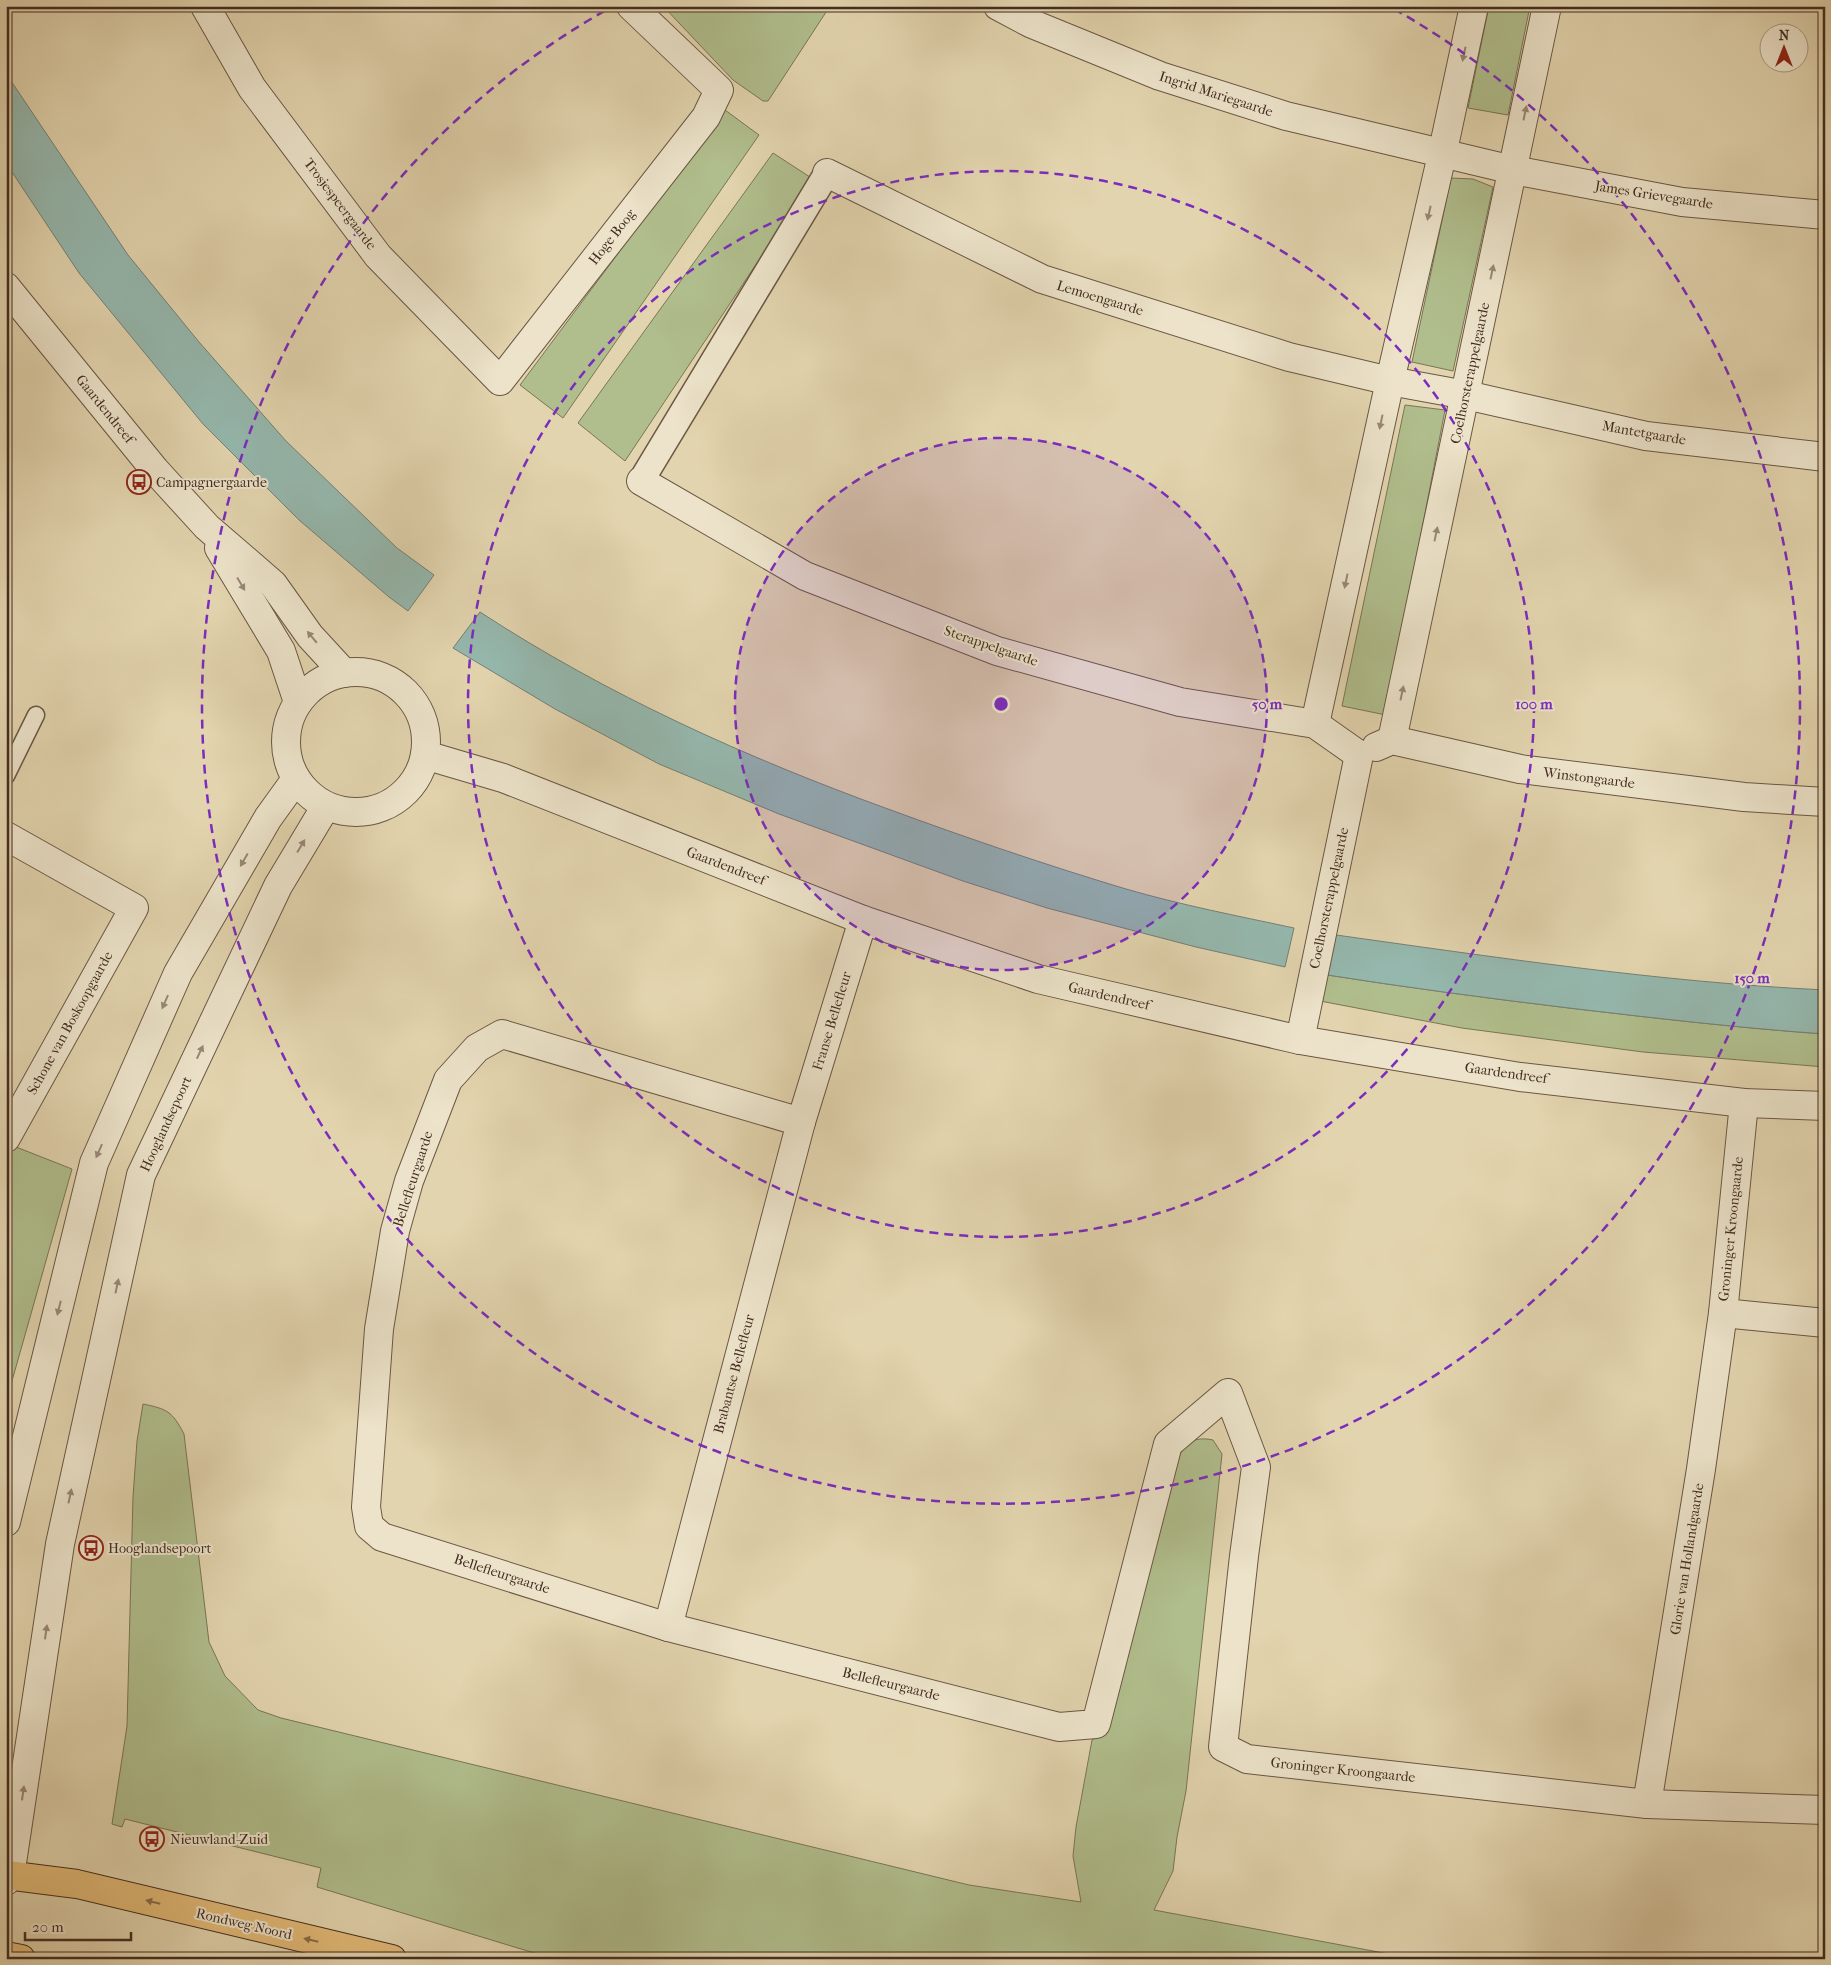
<svg xmlns="http://www.w3.org/2000/svg" width="1831" height="1965" viewBox="0 0 1831 1965" font-family="'IM FELL French Canon',serif">
<rect width="100%" height="100%" fill="#e2d4ae"/>
<filter id="stains"><feTurbulence type="fractalNoise" baseFrequency=".004" numOctaves="4"/><feColorMatrix values="0 0 0 0 .2 0 0 0 0 .09 0 0 0 0 .02 0 0 0 .5 -.17"/></filter>
<radialGradient id="worn" r=".72"><stop offset=".6" stop-color="#630" stop-opacity="0"/><stop offset="1" stop-color="#630" stop-opacity=".3"/></radialGradient>
<g fill="#b0bd8c" stroke="#7a7556">
<polygon points="663,6 830,6 768,101 763,101 733,80"/>
<polygon points="1489,6 1530,6 1508,115 1468,108"/>
<polygon points="725,110 759,135 563,418 520,385"/>
<polygon points="773,153 813,179 625,461 578,423"/>
<polygon points="1451,178 1473,179 1493,187 1453,371 1412,362"/>
<polygon points="1405,405 1445,410 1386,715 1342,706"/>
<path d="M1321,974C1403,987 1486,998 1569,1008C1654,1018 1739,1028 1825,1034V1067L1643,1052L1462,1028L1320,1001Z"/>
<polygon points="11,1145 72,1169 6,1402 6,1154"/>
<path d="M143,1404C167,1409 172,1411 184,1434L209,1642L225,1676L258,1710L281,1718L969,1885L1081,1902L1073,1856L1076,1827L1092,1740L1104,1733L1173,1466C1184,1447 1189,1435 1213,1440L1222,1454L1186,1791L1177,1837L1173,1871L1154,1910L1389,1954L1439,1959H554L317,1887L321,1868L125,1819L122,1827L112,1824L127,1726L133,1497L137,1441Z"/>
</g>
<g fill="#95b8ae" stroke="#748076">
<polygon points="9,78 128,255 199,342 286,441 397,548 434,575 408,611 389,597 299,520 203,424 79,273 6,163 6,79"/>
<path d="M480,612C607,695 745,757 888,809C967,838 1046,865 1126,889C1181,905 1238,916 1294,928L1285,967L1196,947L1047,908L963,881L779,814L659,764L555,709L453,648Z"/>
<path d="M1329,934C1494,957 1659,982 1825,990V1034C1739,1028 1654,1018 1569,1008C1486,998 1403,987 1321,974Z"/>
</g>
<g fill="none" stroke-linecap="round" stroke-linejoin="round">
<defs>
<polyline id="service" points="6,776 36,715"/>
<polyline id="pedestrian" points="641,481 827,173"/>
<g id="minor">
<polyline points="205,6 252,88 378,256 500,381 706,117 719,90 631,6"/>
<polyline points="998,6 1030,23 1160,76 1286,116 1513,170 1682,202 1825,215"/>
<polyline points="827,173 1042,279 1289,357 1390,381 1466,395 1646,436 1825,457"/>
<polyline points="6,287 155,470 207,527 273,584 310,636 344,673"/>
<polyline points="641,481 805,576 997,651 1180,702 1315,724 1359,755"/>
<polyline points="219,548 281,651 298,702"/>
<polyline points="1315,724 1390,381 1442,155 1474,6"/>
<polyline points="1392,740 1547,6"/>
<polyline points="1376,747 1392,740 1520,769 1744,797 1825,802"/>
<polyline points="6,836 134,908 6,1138"/>
<polyline points="1300,1040 1359,755"/>
<polyline points="1744,1103 1723,1313 1825,1323"/>
<polyline points="801,1122 502,1034 477,1048 448,1080 409,1181 395,1231 379,1329 366,1507 369,1526 382,1537 668,1627 1059,1727 1096,1724 1168,1444 1228,1393 1256,1467 1244,1556 1223,1747 1247,1759 1647,1804 1825,1810"/>
<polyline points="668,1627 801,1122 863,920"/>
<polyline points="1647,1804 1701,1469 1723,1313"/>
</g>
<g id="tertiary">
<circle cx="356" cy="742" r="70"/>
<polyline points="425,755 503,778 863,920 1038,979 1300,1040 1520,1077 1744,1103 1825,1106"/>
<polyline points="6,1522 94,1163 178,973 268,818 296,779"/>
<polyline points="6,1881 10,1876 60,1544 141,1175 278,886 326,806"/>
</g>
<g id="primary">
<polyline points="6,1875 77,1884 392,1959"/>
<polyline points="6,1956 21,1959"/>
</g>
</defs>
<use href="#service" stroke="#6b5744" stroke-width="19"/>
<use href="#pedestrian" stroke="#6b5744" stroke-width="28"/>
<use href="#minor" stroke="#6b5744" stroke-width="30"/>
<use href="#tertiary" stroke="#6b5744" stroke-width="30"/>
<use href="#primary" stroke="#432d21" stroke-width="30"/>
<use href="#service" stroke="#ece3ca" stroke-width="16"/>
<use href="#pedestrian" stroke="#ece3ca" stroke-width="25"/>
<use href="#minor" stroke="#ece3ca" stroke-width="28"/>
<use href="#tertiary" stroke="#ece3ca" stroke-width="28"/>
<use href="#primary" stroke="#e1ba77" stroke-width="28"/>
</g>
<defs><path id="oneway-solid" d="M-6-.8H1V-3.2L6.5 0L1 3.2V.8H-6Z" transform="scale(1.25)"/></defs>
<g fill="#988876">
<use href="#oneway-solid" transform="translate(1464 54) rotate(102)"/>
<use href="#oneway-solid" transform="translate(1525 113) rotate(-78)"/>
<use href="#oneway-solid" transform="translate(1429 213) rotate(103)"/>
<use href="#oneway-solid" transform="translate(1492 272) rotate(-78)"/>
<use href="#oneway-solid" transform="translate(1381 422) rotate(102)"/>
<use href="#oneway-solid" transform="translate(1436 534) rotate(-78)"/>
<use href="#oneway-solid" transform="translate(1346 581) rotate(102)"/>
<use href="#oneway-solid" transform="translate(241 584) rotate(59)"/>
<use href="#oneway-solid" transform="translate(312 637) rotate(-130)"/>
<use href="#oneway-solid" transform="translate(1402 693) rotate(-78)"/>
<use href="#oneway-solid" transform="translate(301 846) rotate(-59)"/>
<use href="#oneway-solid" transform="translate(244 860) rotate(120)"/>
<use href="#oneway-solid" transform="translate(165 1002) rotate(114)"/>
<use href="#oneway-solid" transform="translate(200 1052) rotate(-65)"/>
<use href="#oneway-solid" transform="translate(99 1151) rotate(114)"/>
<use href="#oneway-solid" transform="translate(117 1286) rotate(-78)"/>
<use href="#oneway-solid" transform="translate(59 1308) rotate(104)"/>
<use href="#oneway-solid" transform="translate(70 1496) rotate(-78)"/>
<use href="#oneway-solid" transform="translate(46 1632) rotate(-82)"/>
<use href="#oneway-solid" transform="translate(23 1793) rotate(-82)"/>
</g>
<g fill="#8a6c48">
<use href="#oneway-solid" transform="translate(153 1902) rotate(-166)"/>
<use href="#oneway-solid" transform="translate(311 1940) rotate(-167)"/>
</g>
<circle cx="1001" cy="704" r="266" fill="#7b2cbf" fill-opacity=".12"/>
<g fill="none" stroke="#7b2cbf" stroke-width="2.5" stroke-dasharray="9 6">
<circle cx="1001" cy="704" r="266"/>
<circle cx="1001" cy="704" r="533"/>
<path d="M1394 9A799 799 0 1 1 608 9"/>
</g>
<defs>
<symbol id="bus-ring" viewBox="-11 -11 22 22"><circle r="9.5" fill="#ece3ca" stroke="#8f2418" stroke-width="1.5"/><path d="M-5-6H5V4H4V6H2V4H-2V6H-4V4H-5ZM-3.5-4V0h7V-4ZM-3.5 1.2v1.5H-2V1.2ZM2 1.2v1.5H3.5V1.2Z" fill="#8f2418"/></symbol>
</defs>
<g fill-rule="evenodd">
<use href="#bus-ring" x="125" y="468" width="28" height="28"/>
<use href="#bus-ring" x="77" y="1534" width="28" height="28"/>
<use href="#bus-ring" x="138" y="1825" width="28" height="28"/>
</g>
<g text-anchor="middle" dominant-baseline="central" stroke-width="4" stroke-linejoin="round" paint-order="stroke">
<g font-size="14" fill="#432d21" stroke="#ece3ca">
<text transform="translate(1216 94) rotate(18)">Ingrid Mariegaarde</text>
<text transform="translate(1654 195) rotate(9)">James Grievegaarde</text>
<text transform="translate(340 204) rotate(53)">Trosjespeergaarde</text>
<text transform="translate(612 237) rotate(-52)">Hoge Boog</text>
<text transform="translate(1100 298) rotate(17)">Lemoengaarde</text>
<text transform="translate(1470 373) rotate(-78)">Coelhorsterappelgaarde</text>
<text transform="translate(105 409) rotate(51)">Gaardendreef</text>
<text transform="translate(1644 433) rotate(10)">Mantetgaarde</text>
<text transform="translate(991 646) rotate(19)">Sterappelgaarde</text>
<text transform="translate(1589 778) rotate(7)">Winstongaarde</text>
<text transform="translate(726 866) rotate(21)">Gaardendreef</text>
<text transform="translate(1329 898) rotate(-78)">Coelhorsterappelgaarde</text>
<text transform="translate(1109 996) rotate(13)">Gaardendreef</text>
<text transform="translate(832 1021) rotate(-73)">Franse Bellefleur</text>
<text transform="translate(70 1023) rotate(-61)">Schone van Boskoopgaarde</text>
<text transform="translate(1506 1073) rotate(8)">Gaardendreef</text>
<text transform="translate(166 1124) rotate(-65)">Hooglandsepoort</text>
<text transform="translate(413 1179) rotate(-72)">Bellefleurgaarde</text>
<text transform="translate(1731 1229) rotate(-84)">Groninger Kroongaarde</text>
<text transform="translate(734 1374) rotate(-75)">Brabantse Bellefleur</text>
<text transform="translate(1687 1559) rotate(-81)">Glorie van Hollandgaarde</text>
<text transform="translate(502 1574) rotate(18)">Bellefleurgaarde</text>
<text transform="translate(891 1684) rotate(14)">Bellefleurgaarde</text>
<text transform="translate(1343 1770) rotate(6)">Groninger Kroongaarde</text>
<text transform="translate(244 1924) rotate(13)">Rondweg Noord</text>
</g>
<g font-size="14" fill="#432d21" stroke="#ece3ca" text-anchor="start">
<text x="156" y="482">Campagnergaarde</text>
<text x="108" y="1548">Hooglandsepoort</text>
<text x="170" y="1839">Nieuwland-Zuid</text>
</g>
</g>
<circle cx="1001" cy="704" r="8" fill="#7b2cbf" stroke="#ece3ca" stroke-width="2.5"/>
<g font-size="15" text-anchor="middle" font-weight="bold" fill="#7b2cbf" stroke="#ece3ca" stroke-width="4" stroke-linejoin="round" paint-order="stroke">
<text x="1267" y="709">50 m</text>
<text x="1534" y="709">100 m</text>
<text x="1752" y="983">150 m</text>
</g>
<rect width="1831" height="1965" fill="none" stroke="#e2d4ae" stroke-width="25"/>
<rect x="8" y="8" width="1816" height="1950" fill="none" stroke="#432d21" stroke-width="2.5"/>
<rect x="12" y="12" width="1806" height="1940" fill="none" stroke="#432d21"/>
<g transform="translate(1784 48)"><circle r="24" fill="#ece3ca" stroke="#a89a86"/>
<path d="M0-4L9 19L0 12L-9 19Z" fill="#8f2418"/>
<text y="-8" font-size="14" font-weight="bold" text-anchor="middle" fill="#432d21">N</text>
</g>
<path d="M25 1932v8h106v-8" fill="none" stroke="#432d21" stroke-width="2.5"/>
<text x="32" y="1932" font-size="15" fill="#432d21" stroke="#ece3ca" stroke-width="4" paint-order="stroke">20 m</text>
<rect width="100%" height="100%" filter="url(#stains)"/>
<rect width="100%" height="100%" fill="url(#worn)"/>
</svg>
